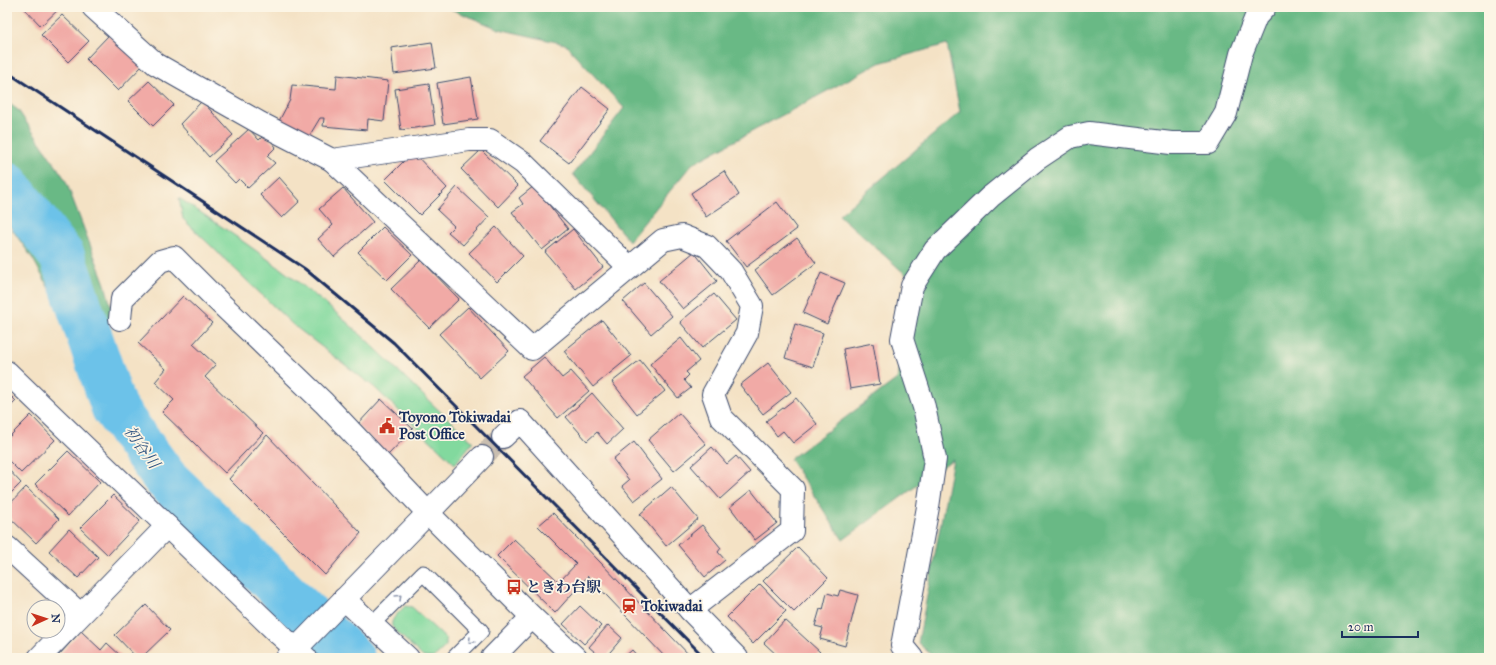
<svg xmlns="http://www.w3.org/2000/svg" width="1496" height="665" viewBox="0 0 1496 665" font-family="'IM FELL Great Primer','Noto Serif JP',serif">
<rect width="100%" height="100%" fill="#fcf5e5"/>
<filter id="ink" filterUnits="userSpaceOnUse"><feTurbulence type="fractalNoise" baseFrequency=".025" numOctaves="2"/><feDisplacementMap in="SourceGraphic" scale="8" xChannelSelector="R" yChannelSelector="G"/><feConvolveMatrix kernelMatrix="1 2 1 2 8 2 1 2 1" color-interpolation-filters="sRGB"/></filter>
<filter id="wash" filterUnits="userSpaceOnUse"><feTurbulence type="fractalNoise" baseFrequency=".012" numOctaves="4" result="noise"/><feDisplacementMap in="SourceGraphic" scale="16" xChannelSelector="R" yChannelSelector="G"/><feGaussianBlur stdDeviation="0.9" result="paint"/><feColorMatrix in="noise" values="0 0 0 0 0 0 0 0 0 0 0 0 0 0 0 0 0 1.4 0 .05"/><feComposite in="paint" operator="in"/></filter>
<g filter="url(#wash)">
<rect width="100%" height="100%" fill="#f4e2c5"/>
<g fill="#82d99e" stroke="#4e847e">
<path d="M179,198C235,235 290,273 341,317C369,341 395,368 422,394C439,411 456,426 473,442L455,464L374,387L292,324L183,219Z"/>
<path d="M405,606L412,607L446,639V646L433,658L423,657L393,628C388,620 400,612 405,606Z"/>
</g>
<g fill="#69b985" stroke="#427472">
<polygon points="446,7 1489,7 1489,658 935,658 918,643 953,459 843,540 790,459 897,379 922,289 839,215 960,112 947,44 879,63 692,164 629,241 573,174 624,108 565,44 499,29"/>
<polygon points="7,102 18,110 65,179 105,284 114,318 75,350 59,307 33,259 7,222"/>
</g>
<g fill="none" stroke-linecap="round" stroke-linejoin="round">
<polyline stroke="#6cc2e9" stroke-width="46" points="7,185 62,256 114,408 165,478 352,658"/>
</g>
<g id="blocks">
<g fill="#f1aaa6">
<polygon points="23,7 61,7 41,26"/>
<polygon points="62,15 89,41 68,62 41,35"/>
<polygon points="109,35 142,66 118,91 86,59"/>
<polygon points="432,42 436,68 394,74 391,48"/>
<polygon points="337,75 388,81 384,121 368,119 367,130 323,126 324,118 320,118 308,138 279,121 290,100 292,85 336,89"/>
<polygon points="471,77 478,119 443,124 437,83"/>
<polygon points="149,81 174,105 153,126 128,101"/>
<polygon points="429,84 435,125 401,130 395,89"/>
<polygon points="582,87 610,109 569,163 540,141"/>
<polygon points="202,101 233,135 209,157 180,124"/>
<polygon points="249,129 259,140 265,134 276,147 267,156 275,163 248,188 239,179 235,183 214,161"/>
<polygon points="481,150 518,186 498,207 461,169"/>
<polygon points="413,152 447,188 420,215 385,180"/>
<polygon points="724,171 739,195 706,217 691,193"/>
<polygon points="279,177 300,201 282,218 260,195"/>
<polygon points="534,186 568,229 542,250 512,212 523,204 519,198"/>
<polygon points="457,187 489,217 463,245 448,232 454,226 437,210"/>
<polygon points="343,188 373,222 334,257 318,239 333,225 319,209"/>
<polygon points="777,202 797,229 746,267 726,241"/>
<polygon points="383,227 412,255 387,280 358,252"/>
<polygon points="496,227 523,256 497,282 469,253"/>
<polygon points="573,229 603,267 576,289 545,252"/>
<polygon points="797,238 816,263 773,295 755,270"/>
<polygon points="694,252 717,281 683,309 659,281"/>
<polygon points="421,260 459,299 429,328 391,289"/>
<polygon points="821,273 845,283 827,324 803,313"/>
<polygon points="644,283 672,316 651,334 623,301"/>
<polygon points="714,294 736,320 702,348 680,322"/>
<polygon points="183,296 212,323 193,344 216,365 205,377 263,433 225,473 162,412 174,400 155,382 166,369 138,343"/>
<polygon points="468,307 509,351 480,378 439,334"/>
<polygon points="602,320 631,356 593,387 564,351"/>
<polygon points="795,324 823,333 813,367 785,358"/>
<polygon points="681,338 699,361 686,372 689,375 684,380 691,388 678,398 650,364"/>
<polygon points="873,343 880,384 850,389 843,349"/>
<polygon points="544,357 562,378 571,371 589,391 558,418 522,376"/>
<polygon points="640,360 665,391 637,414 612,382"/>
<polygon points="768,363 791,392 763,414 740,385"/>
<polygon points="7,392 16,401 7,410"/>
<polygon points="592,393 623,429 607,444 597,432 587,441 566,417"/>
<polygon points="796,398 817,424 793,443 783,431 777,436 766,421"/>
<polygon points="381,399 413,429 388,455 357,425"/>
<polygon points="679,413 706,444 674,471 648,440"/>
<polygon points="31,415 55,440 21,473 7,459 7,439"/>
<polygon points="267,435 361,533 325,575 229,479"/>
<polygon points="634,442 662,479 634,501 622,486 629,480 613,459"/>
<polygon points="712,447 727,464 736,456 750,472 720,499 691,466"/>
<polygon points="68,451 100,482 68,516 35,484"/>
<polygon points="7,468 21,483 7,497"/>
<polygon points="26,487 59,519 36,543 7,515 7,507"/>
<polygon points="671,487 698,519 666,546 640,514"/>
<polygon points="751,490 777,523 755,540 730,507"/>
<polygon points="113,495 140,521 108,555 80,528"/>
<polygon points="553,513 692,658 666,658 588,576 555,613 497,556 514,539 559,582 576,564 538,526"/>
<polygon points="702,525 721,548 718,552 725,560 705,577 678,545"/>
<polygon points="69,529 98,557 78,578 49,551"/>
<polygon points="798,547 828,578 794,612 763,581"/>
<polygon points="760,584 786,611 753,644 727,617"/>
<polygon points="840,590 858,595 845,646 820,639 823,628 815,626 820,609 823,610 827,593 838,596"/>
<polygon points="146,605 170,630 141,658 137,658 115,635"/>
<polygon points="580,606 601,626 584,644 563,624"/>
<polygon points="785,620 820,652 814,658 780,658 764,643"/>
<polygon points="608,625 622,638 605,658 602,658 589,647"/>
<polygon points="81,631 101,650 107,643 123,658 60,658 58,656"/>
<polygon points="632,650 639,658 623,658"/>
</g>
</g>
</g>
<g filter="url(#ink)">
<use href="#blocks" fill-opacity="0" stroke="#3c4a6d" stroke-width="1"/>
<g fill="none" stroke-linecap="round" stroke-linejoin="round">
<polyline stroke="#c9beb0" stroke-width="22" stroke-dasharray="22 11" stroke-linecap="butt" points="482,457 503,437"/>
<defs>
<polyline id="lane" points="372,624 423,573 481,631 454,658"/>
<g id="street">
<polyline points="93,7 156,64 260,123 332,160 469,140 490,140 523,163 629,267"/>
<polyline points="332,160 532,349 663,240 682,236 707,246 731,271 752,306 747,333 713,394 721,417 793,489 792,531 690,610"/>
<polyline points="120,319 122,299 160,261 174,257 216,299 324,403 428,513 532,617 576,658"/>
<polyline points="7,372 279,634 306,658"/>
<polyline points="503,437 520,421 690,610 737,658"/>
<polyline points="428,513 482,457"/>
<polyline points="7,547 80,614"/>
<polyline points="344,599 408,658"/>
<polyline points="39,658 167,526"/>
<polyline points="492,658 532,617"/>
<polyline points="912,658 902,646 928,507 935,459 924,407 902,339 912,286 935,250 990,197 1037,159 1070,137 1089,133 1171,143 1208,143 1226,113 1241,54 1256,17 1265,7"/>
</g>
<polyline id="secondary" points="287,658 428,513"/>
</defs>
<use href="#lane" stroke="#3c4a6d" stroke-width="17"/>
<use href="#street" stroke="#3c4a6d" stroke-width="24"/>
<use href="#secondary" stroke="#3c4a6d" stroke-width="24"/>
<use href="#lane" stroke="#fff" stroke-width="15"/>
<use href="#street" stroke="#fff" stroke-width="22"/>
<use href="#secondary" stroke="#fff" stroke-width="22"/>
<polyline stroke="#1b2f5e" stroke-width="3" points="7,72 305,269 394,343 705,658"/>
</g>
<defs><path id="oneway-chevron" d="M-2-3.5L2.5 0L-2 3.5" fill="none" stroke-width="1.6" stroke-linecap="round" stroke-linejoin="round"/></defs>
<g stroke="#8d97ae">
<use href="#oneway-chevron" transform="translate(399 597) rotate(-45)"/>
<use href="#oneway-chevron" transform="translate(471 641) rotate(135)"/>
</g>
</g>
<defs>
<symbol id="civic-bare" viewBox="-9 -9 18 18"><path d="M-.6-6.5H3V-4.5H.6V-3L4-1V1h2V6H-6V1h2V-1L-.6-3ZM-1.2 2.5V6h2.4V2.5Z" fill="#c8321e" stroke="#fcf5e5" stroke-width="2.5" paint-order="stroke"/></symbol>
<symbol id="bus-bare" viewBox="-9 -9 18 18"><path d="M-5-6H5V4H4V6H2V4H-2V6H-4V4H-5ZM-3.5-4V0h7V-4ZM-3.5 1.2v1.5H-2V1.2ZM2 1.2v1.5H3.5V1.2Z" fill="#c8321e" stroke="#fcf5e5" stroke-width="2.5" paint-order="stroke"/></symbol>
<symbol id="station-bare" viewBox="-9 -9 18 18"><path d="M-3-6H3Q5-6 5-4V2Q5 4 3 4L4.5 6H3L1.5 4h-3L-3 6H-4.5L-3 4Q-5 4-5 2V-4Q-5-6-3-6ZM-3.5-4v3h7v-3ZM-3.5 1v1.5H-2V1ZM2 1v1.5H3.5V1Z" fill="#c8321e" stroke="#fcf5e5" stroke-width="2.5" paint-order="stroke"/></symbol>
</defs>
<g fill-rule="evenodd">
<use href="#civic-bare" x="376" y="415" width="22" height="22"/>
<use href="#bus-bare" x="503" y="576" width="22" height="22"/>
<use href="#station-bare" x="618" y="595" width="22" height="22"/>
</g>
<g text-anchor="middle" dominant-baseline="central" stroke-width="3.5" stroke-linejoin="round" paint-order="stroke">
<g font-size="15" font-weight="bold" fill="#1b2f5e" stroke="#fcf5e5" text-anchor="start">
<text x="399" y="417">Toyono Tokiwadai<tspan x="399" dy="17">Post Office</tspan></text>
<text x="526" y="587">ときわ台駅</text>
<text x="641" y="606">Tokiwadai</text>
</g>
<g font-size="16" font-style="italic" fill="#2f5481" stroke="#fcf5e5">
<text transform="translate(142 447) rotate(54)">初谷川</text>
</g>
</g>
<rect width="1496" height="665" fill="none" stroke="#fcf5e5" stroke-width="24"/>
<g transform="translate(46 619) rotate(87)"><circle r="19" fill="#fcf5e5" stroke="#a2a6af"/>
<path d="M0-3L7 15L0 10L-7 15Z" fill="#c8321e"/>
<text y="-6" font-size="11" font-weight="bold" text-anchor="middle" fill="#1b2f5e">N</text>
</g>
<path d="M1342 631v6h76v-6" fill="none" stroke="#1b2f5e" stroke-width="2"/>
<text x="1348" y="631" font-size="12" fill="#1b2f5e" stroke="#fcf5e5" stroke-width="3" paint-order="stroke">20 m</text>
</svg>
